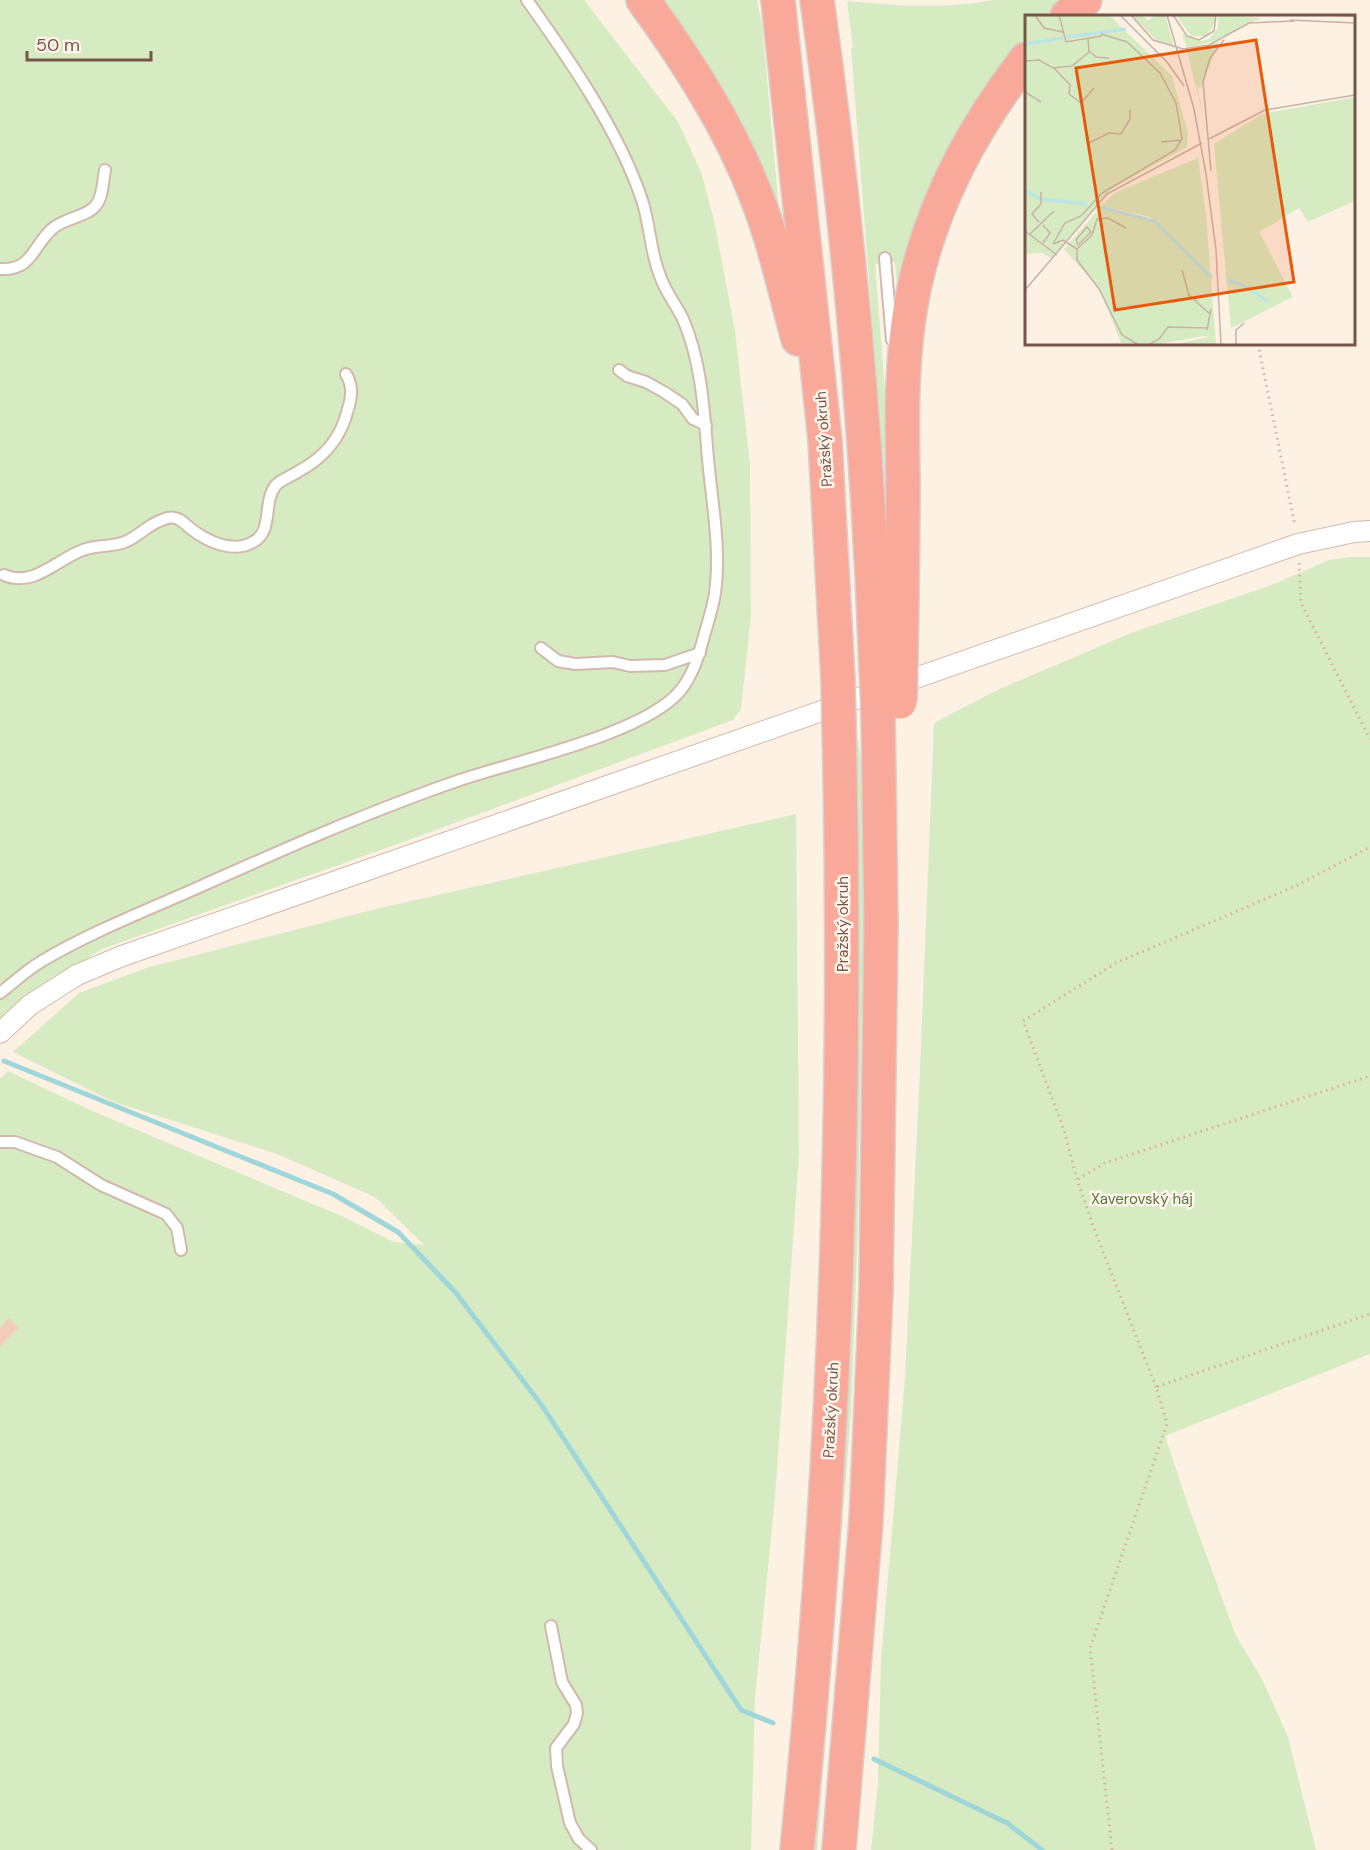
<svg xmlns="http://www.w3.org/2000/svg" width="1370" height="1850" viewBox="0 0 1370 1850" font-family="'DM Sans',sans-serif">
<rect width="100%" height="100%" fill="#fdf1e4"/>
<g fill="#d7ebc2">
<polygon points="0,0 584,0 678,122 701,172 714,220 735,331 750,465 751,616 741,709 733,720 417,837 102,949 35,991 0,1019"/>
<polygon points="657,0 757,0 762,24 780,220"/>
<path d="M994,0H1062L1045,16H1026V36L982,92L961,124L934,178L898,298L895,262L875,264L886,404L890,498L886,499L854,87L851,48H853L847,1C897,6 945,9 994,0Z"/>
<polygon points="1350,557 1370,557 1370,1354 1165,1436 1188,1505 1236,1636 1262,1679 1288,1737 1316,1850 871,1850 878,1783 881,1659 905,1378 920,1070 934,723 997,690 1131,633 1274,584 1329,560"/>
<polygon points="856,726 862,770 864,902 858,1228 851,1412 817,1850 808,1850 850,727"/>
<polygon points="796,814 799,1154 775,1498 755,1699 751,1850 0,1850 0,1079 8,1071 90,1110 346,1218 394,1242 424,1245 375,1197 277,1154 114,1102 13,1052 79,993 149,967 380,908"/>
</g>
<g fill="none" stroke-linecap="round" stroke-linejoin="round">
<g stroke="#9ed6d9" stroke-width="5">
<polyline points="4,1061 333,1194 398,1232 456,1293 543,1407 741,1710 773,1723"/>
<polyline points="874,1759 1007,1823 1042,1850"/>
</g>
</g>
<polygon fill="#f3ccbb" points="9,1318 18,1328 0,1346 0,1328"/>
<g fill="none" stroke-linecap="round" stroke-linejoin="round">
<defs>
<g id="lane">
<polyline points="885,258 892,340"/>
<path d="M0,269C32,271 32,247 52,229C63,218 88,217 96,205C103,197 103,180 105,170"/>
<polyline points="619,370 627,376 646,382 664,392 682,404 693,419 706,425"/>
<path d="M4,575C34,588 57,559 83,550C97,544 113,548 127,541C140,535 149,524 162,520C166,518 171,517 175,518C181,519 185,524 190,528C206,541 233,554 253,542C274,531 262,502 276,485C282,479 292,476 299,471C325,457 341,438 348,409C352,396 353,386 346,374"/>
<polyline points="541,648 558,661 575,664 613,662 630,666 665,665 700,653"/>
<path d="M0,993C14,982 27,970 42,961C91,932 145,911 197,888C284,849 370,811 460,780C516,761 644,734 680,691C693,675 699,655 704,636C708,622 713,607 715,593C721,549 712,502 708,459C704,412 702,363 683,319C675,303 664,290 659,273C650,250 650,224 642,200C619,131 569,59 527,0"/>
<polyline points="0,1142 15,1142 57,1157 101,1185 166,1214 177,1228 181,1250"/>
<polyline points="551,1626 562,1682 576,1705 577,1713 574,1724 556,1748 557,1766 570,1823 579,1839 591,1850"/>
</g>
<polyline id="street" points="0,1033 30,1005 77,975 122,956 1298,544 1354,532 1370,531"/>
<g id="highway">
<path d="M643,0C688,62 730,127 757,198C775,244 785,292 798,339"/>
<polyline points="778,0 825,440 838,680"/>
<path d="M817,0C848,221 868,443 876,667"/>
<polyline points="1067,16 1085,0"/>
<path d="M901,658C902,599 903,539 903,480C902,426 901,371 909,317C923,221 967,135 1026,59"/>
<path d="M797,1850C835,1475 848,1100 839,724"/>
<polyline points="839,1850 866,1521 876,1291 881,923 878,709"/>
</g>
</defs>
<use href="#lane" stroke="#d1b9ad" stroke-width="14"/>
<use href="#street" stroke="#d1b9ad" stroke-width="22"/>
<use href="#highway" stroke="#d9cfcc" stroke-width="36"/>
<g stroke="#d8af9e" stroke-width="3" stroke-dasharray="1.5 4.5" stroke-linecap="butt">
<polyline points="1258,344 1295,526"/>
<polyline points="1299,563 1301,603 1370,739"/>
<polyline points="1078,1179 1105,1163 1370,1076"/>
<polyline points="1156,1387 1093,1226 1077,1179 1064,1130 1023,1021 1116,963 1298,885 1370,847"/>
<polyline points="1112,1850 1090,1648 1167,1424 1156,1387 1370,1314"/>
</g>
<use href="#lane" stroke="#fff" stroke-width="10"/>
<use href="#street" stroke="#fff" stroke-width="20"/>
<use href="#highway" stroke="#f9a999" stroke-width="33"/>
<defs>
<g id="highway-bridge">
<polyline points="876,667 878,709"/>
<polyline points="838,680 839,724"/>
<polyline points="900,702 901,658"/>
</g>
</defs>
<use href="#highway-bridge" stroke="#d9cfcc" stroke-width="36" stroke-linecap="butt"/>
<use href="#highway-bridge" stroke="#f9a999" stroke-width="33"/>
</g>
<g text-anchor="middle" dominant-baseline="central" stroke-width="5" stroke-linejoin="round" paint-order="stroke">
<g font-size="15" fill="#775549" stroke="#fff5eb">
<text transform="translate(824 439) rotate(-94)">Pražský okruh</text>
<text transform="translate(843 924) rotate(-90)">Pražský okruh</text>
<text transform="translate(831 1410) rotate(-87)">Pražský okruh</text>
</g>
<g font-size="15" fill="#54773e" stroke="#fff5eb">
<text x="1142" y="1199">Xaverovský háj</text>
</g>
</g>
<g transform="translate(1025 15)">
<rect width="330" height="330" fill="#fdf1e4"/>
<path d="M0,0H84L147,61L163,118L162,132L85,175L27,244L18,238L0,239ZM107,0H118L123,6L130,0H140L149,32L131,25ZM151,0H190L191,6L182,21H166ZM193,0L236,3L189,26L162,33L157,19L176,26L184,24L193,13ZM194,27L175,74L172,70L178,100L162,36ZM330,82V186L283,207L274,193L234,217L268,282L206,313L189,129L237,99ZM173,143L181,199L191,330H147L184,322L179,321L130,330L96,328L75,275L39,234L75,193L132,208L125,202L75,191L91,177Z" fill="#d7ebc2"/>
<path fill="none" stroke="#b8e5e7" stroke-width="3" d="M42,22L101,14M0,29L38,23M0,175L15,184L62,189M74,192L129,206L187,263M202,265L221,271L242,286"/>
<path fill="none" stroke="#c7b3a6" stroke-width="1.5" d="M10,0L19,13L38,17M34,0L41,27L77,21M95,0L142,47L159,71M106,0L128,25L158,34L184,30L224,8L270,6M142,0L169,94L181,159L191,235L196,330M148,0L162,21L174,25L189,16L191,0M295,0L330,1M265,5L330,8M64,36L71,42L84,43M0,46L14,45L28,53L47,51L64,37L63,24M29,53L45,70L44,79L56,88L69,73M0,77L16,87M184,124L240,95L330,80M136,127L156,125M64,128L84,118L96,119L105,104V95M186,156L178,67L185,43L199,25M14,207L7,199L16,189V177M62,212L66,217L53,230L51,225ZM0,216L32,240M5,219L29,196M18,228L25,218L18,210M28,229L40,208L56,201L77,178L150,135L157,124L151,88L135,58L102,27L76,19M28,229L38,225L52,234M52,234V245L74,274L97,320L114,330M52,234L67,220L72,204L83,203L101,213M157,255L164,280L185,299M0,275L82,179L177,128M182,315L186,294M123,330L134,324L143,312L182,313M211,330V315L219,308"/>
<path fill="#e8590c" fill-opacity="0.15" stroke="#e8590c" stroke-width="3" d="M231,25L269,267L90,295L51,53Z"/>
<rect width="330" height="330" fill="none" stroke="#775549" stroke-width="3"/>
</g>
<path d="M27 51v9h124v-9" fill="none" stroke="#775549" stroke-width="3"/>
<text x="36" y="51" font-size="18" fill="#775549" stroke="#fff5eb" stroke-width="4.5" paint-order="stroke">50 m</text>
</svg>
